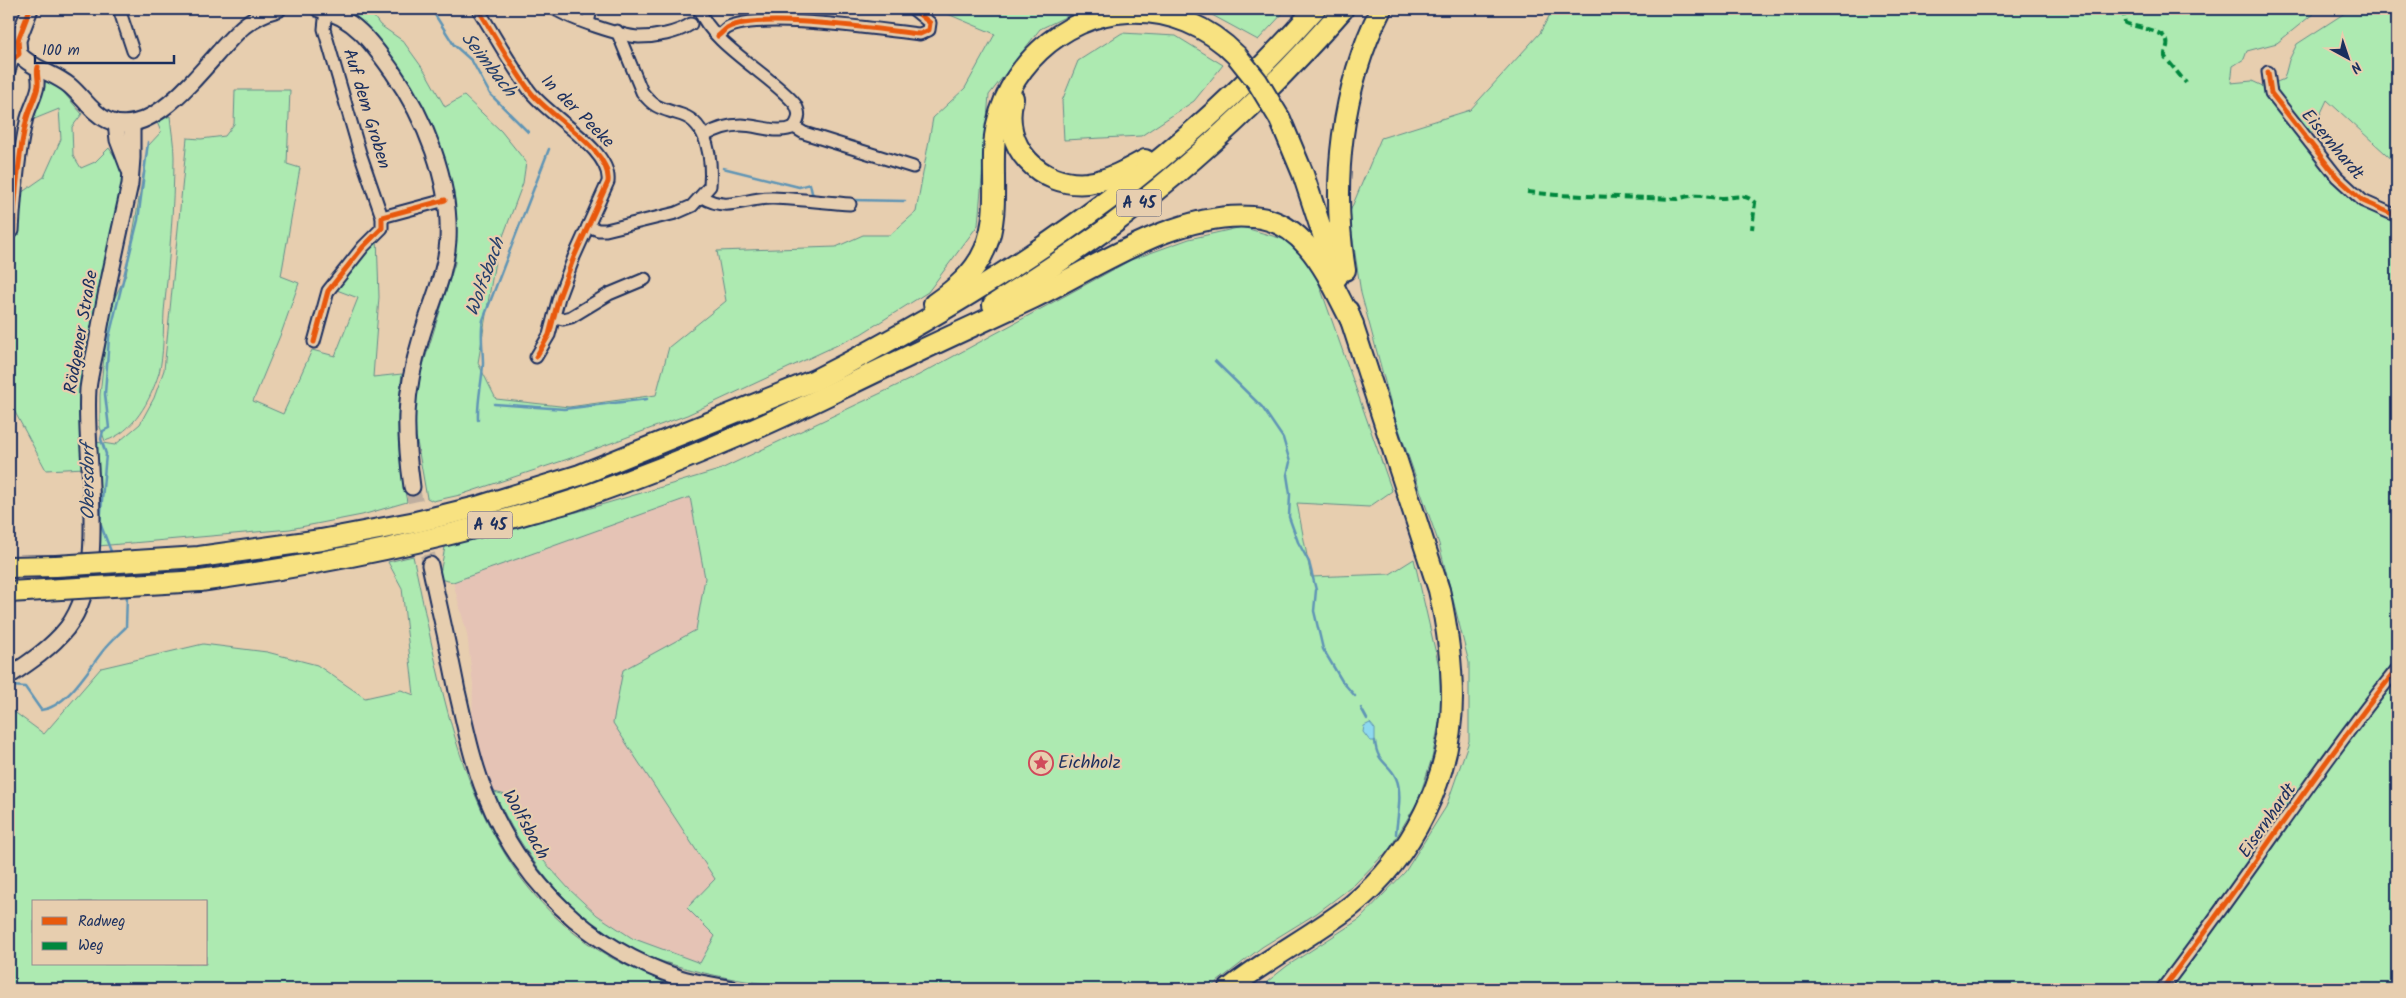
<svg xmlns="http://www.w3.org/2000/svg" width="2406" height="998" viewBox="0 0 2406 998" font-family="Kalam,sans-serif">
<rect width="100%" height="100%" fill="#e7ceaf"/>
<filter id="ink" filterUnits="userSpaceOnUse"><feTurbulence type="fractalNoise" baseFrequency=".02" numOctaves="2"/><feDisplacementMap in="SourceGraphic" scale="10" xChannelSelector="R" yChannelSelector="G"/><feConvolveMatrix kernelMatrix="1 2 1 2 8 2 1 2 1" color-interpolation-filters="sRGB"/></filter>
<g filter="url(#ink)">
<polygon fill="#e5c3b5" points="690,497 705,578 696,630 623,670 658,793 715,879 715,936 700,964 632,938 597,915 569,889 543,860 506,795 494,792 472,727 473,684 467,634 453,582"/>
<g fill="#adeab1" stroke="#648c88" fill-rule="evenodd">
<polygon points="342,9 368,9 380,25 403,41 426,73 445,107 464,96 501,131 526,162 523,183 496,255 478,363 496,399 569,407 656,395 669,347 726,301 717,251 836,247 863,235 890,235 916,212 933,118 965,88 995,34 936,9 1082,9 1040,29 989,95 978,225 928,292 861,334 687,415 568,459 460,495 433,501 427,498 413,419 421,372 455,263 453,198 432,132"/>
<polygon points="1201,9 1287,9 1258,40"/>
<polygon points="1553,9 2319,9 2277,43 2247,51 2244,59 2233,66 2231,83 2252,81 2265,87 2284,79 2289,60 2297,44 2351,9 2397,9 2397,164 2327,100 2305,147 2353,202 2397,210 2397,989 1258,989 1287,966 1360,919 1405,872 1446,807 1469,741 1469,663 1439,544 1394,415 1361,293 1349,214 1381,138 1470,110 1540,33"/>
<polygon points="1122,33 1176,36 1223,65 1194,101 1141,136 1064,140 1062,101 1078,61"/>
<polygon points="43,77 58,86 82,114 72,127 73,155 81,168 95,162 109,148 121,166 122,183 113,233 85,468 46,470 9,401 9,227 21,193 44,177 61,139 59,109 32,120"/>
<path d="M235,90H290L287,164L300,168L281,276L299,283L282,331L253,401L283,414L312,350L335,356L358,298L334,289L377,236L379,297L373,377L402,374C395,423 398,455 407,502L362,515L290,529L98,546L96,442L115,445L140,424L154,398L164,370L187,138L201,139L225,136L234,124Z"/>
<path d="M170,116C171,129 174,143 174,157C174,209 169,260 164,312C163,331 164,354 159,373C150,401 134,432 105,441L100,427V395L109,309L126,275L148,146L161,132L157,122Z"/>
<path d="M1242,227L1283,239L1312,264L1392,491L1369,507L1297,503L1311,577L1390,574L1414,559L1440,671L1441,713L1432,758L1418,801L1390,848L1354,885L1317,913L1262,947L1208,989H823C766,986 707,977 652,958C643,955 634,949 625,944C564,911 523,855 494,792L506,795L543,860L569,889L597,915L632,938L700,963L715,936L687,908L715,879L613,723L623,670L696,630L705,578L690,497L453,582L439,579L445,547L495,531L577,512L719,470L919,375L1131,260L1189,239Z"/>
<path d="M413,556C445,701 466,876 610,957C639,974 673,981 706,989H9V708L44,734L101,668L203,644L267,652L317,665L365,698L401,690L414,695L402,588L388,562ZM34,902H206V964H34Z"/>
</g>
<polygon fill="#8ed9ef" stroke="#6095b5" points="1370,723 1375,729 1375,741 1370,741 1363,732 1364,726"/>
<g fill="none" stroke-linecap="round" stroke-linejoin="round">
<g stroke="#6095b5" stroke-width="2.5">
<polyline points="432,10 454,45 472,61 490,94 528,132"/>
<polyline points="723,168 799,187 810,184 812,193 816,197"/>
<polyline points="851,200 905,201"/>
<polyline points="1215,361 1262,407 1283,438 1290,462 1287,475 1290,494 1289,517 1298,542 1309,562 1316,590 1314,611 1323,649 1342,681 1355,696"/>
<polyline points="494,404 564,409 647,399"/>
<path d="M478,420C477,401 482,383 483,364C483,349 480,335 483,320L549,149"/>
<polyline points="112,554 100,523 106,454 101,439 103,431 109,428 105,394 109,337 138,220 148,142"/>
<path d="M9,689L12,686L25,687L41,710C66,708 88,670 102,652C109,643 118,635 126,627L127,594"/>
<polyline points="1361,708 1367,719"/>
<path d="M1375,741C1377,764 1389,762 1396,778C1403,793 1397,818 1396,834"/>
</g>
<polyline stroke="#beae9f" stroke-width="15" stroke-dasharray="15 8" stroke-linecap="butt" points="412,487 430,565"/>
<defs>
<g id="street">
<polyline points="119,9 133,51"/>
<path d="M478,9C495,36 510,64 529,90C548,117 612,149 608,182L574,257L559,297L549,335L536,357"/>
<path d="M555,9C571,19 620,36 639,37C656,37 677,33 691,24"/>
<path d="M699,9C711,44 771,75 795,104C800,113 800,118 794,127"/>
<polyline points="326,10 324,29 360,153 382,217"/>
<polyline points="588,23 591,9"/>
<path d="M718,36C721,34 724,30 727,28C760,11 880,30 920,34L929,30L930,23L913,9"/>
<polyline points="9,71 13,59 19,54"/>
<polyline points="2268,72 2271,93 2337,177 2363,201 2397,216"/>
<polyline points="794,127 804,133 913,167"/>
<path d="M704,136C716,129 727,125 741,125C758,125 779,135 794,127"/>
<path d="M702,197C729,213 746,197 773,198C798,199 824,202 850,204"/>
<path d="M588,226L598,230H606L676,213L692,206L710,186C712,162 709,124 682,115C662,108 656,110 642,92L617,31"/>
<path d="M13,231C15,195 18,158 26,122C28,110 36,98 38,86C39,79 36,74 38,67"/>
<polyline points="554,317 563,319 571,317 609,294 645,279"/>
<polyline points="314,342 328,291 363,247 382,228 382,217 445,200"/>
<path d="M2162,989C2243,884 2314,772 2397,669"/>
</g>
<g id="secondary">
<path d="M30,9L18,40L19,54C32,69 55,73 70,86C83,97 92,113 107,120C157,144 212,52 244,26C254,18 266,12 278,9"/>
<path d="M319,9C354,17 372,43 392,71C425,118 451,181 448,240C446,274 430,306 421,338C404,394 404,430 412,487"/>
<polyline points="116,123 118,140 129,169"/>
<path d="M430,565C439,607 449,649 457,691C465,725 472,761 485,793C520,882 589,948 680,978C696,983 715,985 732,989"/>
<path d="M9,676C30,662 51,648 67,628C111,570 83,458 88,389C90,372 95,354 98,337C107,286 119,235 130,184L132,158V123"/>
</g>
<g id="highway">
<path d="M1013,98C1000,146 1040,188 1088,183C1109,180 1127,170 1145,160"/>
<polyline points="1280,119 1303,174 1337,277"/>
<path d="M1345,270C1331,183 1341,88 1381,9"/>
<path d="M934,304C955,289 975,273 985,249C1000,214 991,173 995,136C1003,71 1061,15 1128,12C1169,10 1208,26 1237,56"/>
<path d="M993,305C1033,279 1074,253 1113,224C1197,161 1274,88 1343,9"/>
<path d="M321,540L416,522L477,507L580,475L815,380C1002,285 1176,168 1315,9"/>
<polyline points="9,567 56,566"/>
<path d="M200,581C312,566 423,544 532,512C546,508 561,505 575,500C632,480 688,458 743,434C798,411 851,383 905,358C948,337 991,318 1033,298C1098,266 1179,210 1253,217C1309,221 1330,282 1353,324"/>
<path d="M1229,989C1268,958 1312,936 1351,906C1412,857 1452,777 1452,698C1452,662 1447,626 1439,590L1348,311"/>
</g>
</defs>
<use href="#street" stroke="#1b2f5e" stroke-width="15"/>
<use href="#secondary" stroke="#1b2f5e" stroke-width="19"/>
<use href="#highway" stroke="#1b2f5e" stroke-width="24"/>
<use href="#street" stroke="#e7ceaf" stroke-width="11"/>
<use href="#secondary" stroke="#e7ceaf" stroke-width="15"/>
<use href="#highway" stroke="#f8e281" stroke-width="20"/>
<defs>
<g id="highway-bridge">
<polyline points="1237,56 1257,81 1280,119"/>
<polyline points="56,566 199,557 321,540"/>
<polyline points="9,592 200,581"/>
</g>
</defs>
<use href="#highway-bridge" stroke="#1b2f5e" stroke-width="24" stroke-linecap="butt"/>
<use href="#highway-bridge" stroke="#f8e281" stroke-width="20"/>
<g stroke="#00873e" stroke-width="4" stroke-dasharray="8 4" stroke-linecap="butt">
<path d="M2123,9L2125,23C2134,27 2164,30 2167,41C2169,46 2164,51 2165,57L2186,83"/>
<path d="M1527,192L1556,195L1678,199C1694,193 1705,197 1721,198C1733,198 1745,192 1755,203L1752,229"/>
</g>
<defs>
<g id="cycleway">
<path d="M478,9C495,36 510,64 529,90C548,117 612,149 608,182L574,257L559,297L549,335L536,357"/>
<path d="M718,36C721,34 724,30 727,28C760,11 880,30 920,34L929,30L930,23L913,9"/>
<polyline points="9,71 13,59 19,54 18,40 30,9"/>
<polyline points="2268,72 2271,93 2337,177 2363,201 2397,216"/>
<path d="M13,231C15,195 18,158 26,122C28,110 36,98 38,86C39,79 36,74 38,67"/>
<polyline points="314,342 328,291 363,247 382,228 382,217 445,200"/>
<path d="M2162,989C2243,884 2314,772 2397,669"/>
</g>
</defs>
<use href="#cycleway" stroke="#e7ceaf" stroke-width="8"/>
<use href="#cycleway" stroke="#e8590c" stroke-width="5"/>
</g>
</g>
<defs>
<symbol id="sight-ring" viewBox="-11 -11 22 22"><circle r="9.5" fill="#e7ceaf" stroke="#d1495b" stroke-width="1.5"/><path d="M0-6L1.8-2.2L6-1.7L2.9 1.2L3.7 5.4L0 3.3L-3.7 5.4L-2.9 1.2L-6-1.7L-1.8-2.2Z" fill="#d1495b"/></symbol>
</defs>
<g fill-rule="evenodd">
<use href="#sight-ring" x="1027" y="749" width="28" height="28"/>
</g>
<g text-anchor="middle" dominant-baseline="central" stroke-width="4.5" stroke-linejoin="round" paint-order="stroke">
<g fill="#e7ceaf" stroke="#585f76" stroke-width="1">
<rect x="1116.5" y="189.5" width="45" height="27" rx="4"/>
<rect x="467.5" y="511.5" width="45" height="27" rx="4"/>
</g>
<g font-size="16" font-weight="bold" fill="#1b2f5e">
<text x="1139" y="203">A 45</text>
<text x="490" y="525">A 45</text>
</g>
<g font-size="18" fill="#1b2f5e" stroke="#e7ceaf">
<text transform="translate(366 109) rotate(73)">Auf dem Groben</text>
<text transform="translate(577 112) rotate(45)">In der Peeke</text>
<text transform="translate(2332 145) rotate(50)">Eisernhardt</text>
<text transform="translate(82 332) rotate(-80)">Rödgener Straße</text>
<text transform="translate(2268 821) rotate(-55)">Eisernhardt</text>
<text transform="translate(525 825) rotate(61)">Wolfsbach</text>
</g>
<g font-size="18" fill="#1b2f5e" stroke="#e7ceaf" text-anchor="start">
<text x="1058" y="763">Eichholz</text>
</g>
<g font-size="19" font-style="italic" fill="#26406c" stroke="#e7ceaf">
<text transform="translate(488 65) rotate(52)">Seimbach</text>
<text transform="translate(486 277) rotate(-70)">Wolfsbach</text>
<text transform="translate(89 482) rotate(-90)">Obersdorf</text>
</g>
</g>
<rect width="2406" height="998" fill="none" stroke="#e7ceaf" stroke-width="30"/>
<rect x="15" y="15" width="2376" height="968" fill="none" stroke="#1b2f5e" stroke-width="2" filter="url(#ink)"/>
<rect x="32" y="900" width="175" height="65" fill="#e7ceaf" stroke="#958e8f"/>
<rect x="42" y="917" width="25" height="8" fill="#e8590c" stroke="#958e8f"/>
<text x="78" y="926" font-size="15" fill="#1b2f5e">Radweg</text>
<rect x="42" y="942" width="25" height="8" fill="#00873e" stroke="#958e8f"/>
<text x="78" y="950" font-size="15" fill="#1b2f5e">Weg</text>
<g transform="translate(2348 58) rotate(140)" stroke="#e7ceaf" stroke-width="4" paint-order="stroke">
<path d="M0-4L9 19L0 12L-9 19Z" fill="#1b2f5e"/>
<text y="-8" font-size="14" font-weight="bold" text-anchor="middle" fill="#1b2f5e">N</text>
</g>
<path d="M35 55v8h139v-8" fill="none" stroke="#1b2f5e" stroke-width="2.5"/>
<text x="42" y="55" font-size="15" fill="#1b2f5e" stroke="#e7ceaf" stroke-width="4" paint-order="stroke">100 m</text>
</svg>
